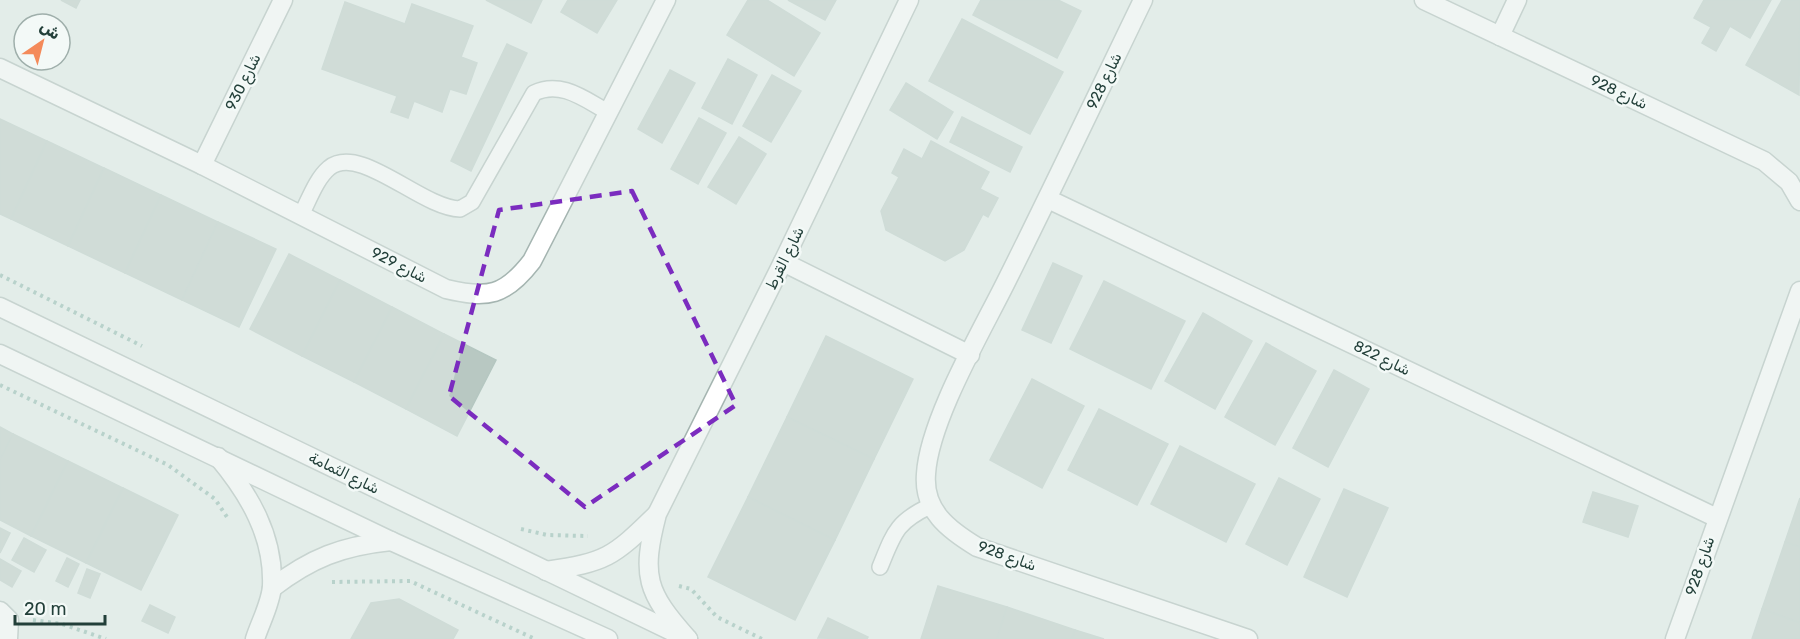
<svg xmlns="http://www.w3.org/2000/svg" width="1800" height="639" viewBox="0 0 1800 639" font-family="Rubik,Cairo,sans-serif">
<rect width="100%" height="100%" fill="#e3ede9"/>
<g fill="#b8c8c2" stroke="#b5c7c1" stroke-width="1.5">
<polygon points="61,0 80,0 76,8"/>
<polygon points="486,0 542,0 531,23"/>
<polygon points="568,0 617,0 597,33 561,12"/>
<polygon points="748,0 767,0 820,33 794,76 727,35"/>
<polygon points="788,0 836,0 825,20"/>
<polygon points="981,0 1058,0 1081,11 1057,58 973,15"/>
<polygon points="1704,0 1771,0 1750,38 1730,26 1716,51 1702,43 1711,27 1694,18"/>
<polygon points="1782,0 1800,0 1799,95 1746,65"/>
<polygon points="345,2 405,24 412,4 473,26 461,57 477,63 466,94 450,89 442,112 414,101 408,118 391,112 397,96 322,69"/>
<polygon points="962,19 1063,72 1030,134 929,81"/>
<polygon points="507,44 527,53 471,171 451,161"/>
<polygon points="728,59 757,75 732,124 702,108"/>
<polygon points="670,70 695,83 662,143 638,129"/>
<polygon points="772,75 801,91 771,142 743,126"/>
<polygon points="906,83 953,112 937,139 890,110"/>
<polygon points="962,117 1022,147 1010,172 950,142"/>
<polygon points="699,118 726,133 698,184 671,169"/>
<polygon points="0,119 47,141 11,219 0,214"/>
<polygon points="739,137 766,154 736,204 708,187"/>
<polygon points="47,141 104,168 68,246 11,219"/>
<polygon points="931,141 989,172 980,189 998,198 988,217 983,214 964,250 945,261 886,230 881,211 899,177 892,173 904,149 922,159"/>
<polygon points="104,168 161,195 125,273 68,246"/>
<polygon points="161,195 218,222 182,300 125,273"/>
<polygon points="218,222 276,249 239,327 182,300"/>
<polygon points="289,254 340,280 302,356 250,329"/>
<polygon points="1053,263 1082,276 1051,343 1022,330"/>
<polygon points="340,280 392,307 354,382 302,356"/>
<polygon points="1104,281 1185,321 1151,389 1070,349"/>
<polygon points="392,307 444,334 406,409 354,382"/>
<polygon points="1203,313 1252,341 1215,409 1165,381"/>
<polygon points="444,334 496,360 457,436 406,409"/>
<polygon points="826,336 913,379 874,459 787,417"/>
<polygon points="1266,343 1316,371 1275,445 1225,417"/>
<polygon points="1334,370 1369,389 1328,467 1293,448"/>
<polygon points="1032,379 1084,406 1042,488 990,460"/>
<polygon points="1099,409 1168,444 1137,505 1068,470"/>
<polygon points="787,417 874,459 835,540 748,497"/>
<polygon points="0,427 13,434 0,460"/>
<polygon points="13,434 68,461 31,536 0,520 0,460"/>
<polygon points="1180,446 1255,484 1226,542 1151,504"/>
<polygon points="68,461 123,488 86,563 31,536"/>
<polygon points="1279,478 1320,499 1287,565 1246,544"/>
<polygon points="123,488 178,515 141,590 86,563"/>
<polygon points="1344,489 1388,508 1347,597 1304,577"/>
<polygon points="1593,492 1638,506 1628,537 1583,522"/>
<polygon points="748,497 835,540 795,620 708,577"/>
<polygon points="1800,498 1800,547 1785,542"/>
<polygon points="0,528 10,533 0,553"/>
<polygon points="24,538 46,550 34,572 12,560"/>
<polygon points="1785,542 1800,547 1800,623 1762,609"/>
<polygon points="67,558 79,564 68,587 56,581"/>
<polygon points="0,559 21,571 12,587 0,580"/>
<polygon points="87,569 100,574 90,598 78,593"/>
<polygon points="938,586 1007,607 997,639 921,639"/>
<polygon points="399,599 458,630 453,639 351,639 371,603"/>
<polygon points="150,605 175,617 168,633 142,621"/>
<polygon points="1007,607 1075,630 1072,639 997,639"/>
<polygon points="1762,609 1800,623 1800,639 1752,639"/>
<polygon points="828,618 868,637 867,639 818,638"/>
<polygon points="1075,630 1104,639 1072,639"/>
</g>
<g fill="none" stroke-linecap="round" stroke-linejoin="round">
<defs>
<g id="service">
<path d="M301,215C309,200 316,179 329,168C360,143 421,208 460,209L472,202L534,93C561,80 584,99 608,112"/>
<path d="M880,567C894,533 896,522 930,506"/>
</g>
<g id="minor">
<path d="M1143,0C1098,93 1054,186 1008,278C983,329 929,420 926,474C923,511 949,530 977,547L1248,639"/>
<polyline points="1424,0 1764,161 1789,182 1800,201"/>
<polyline points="1500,36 1517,0"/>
<path d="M0,68L202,165L446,289C488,299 505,296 532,261L666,0"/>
<polyline points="202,165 283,0"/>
<polyline points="1048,199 1717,518"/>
<polyline points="783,262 970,355"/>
<path d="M218,457C249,494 274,536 272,586C271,603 260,623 255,639"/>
<path d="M546,571C606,562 612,558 656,515"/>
<path d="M272,588C311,558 342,546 391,541"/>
<polyline points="0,611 9,620 8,639"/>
<path d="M688,639C646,592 641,576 657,514L783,262L909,0"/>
<polyline points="1675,639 1800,291"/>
</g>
<g id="tertiary">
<polyline points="0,307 688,639"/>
<polyline points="0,354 391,541 608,639"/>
</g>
</defs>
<use href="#service" stroke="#a5b5b1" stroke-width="18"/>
<use href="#minor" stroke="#a5b5b1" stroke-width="21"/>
<use href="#tertiary" stroke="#a5b5b1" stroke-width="21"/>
<g stroke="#83b1a6" stroke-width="4" stroke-dasharray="3 4.5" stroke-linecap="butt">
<polyline points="0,275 142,346"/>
<polyline points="0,385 168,465 215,499 229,520"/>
<polyline points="521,529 547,535 588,536"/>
<polyline points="332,582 410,581 535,639"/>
<polyline points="679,586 691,589 717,617 762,639"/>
<polyline points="33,620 62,624 106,639"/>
</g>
<use href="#service" stroke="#fff" stroke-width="15"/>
<use href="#minor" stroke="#fff" stroke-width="18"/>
<use href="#tertiary" stroke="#fff" stroke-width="18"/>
</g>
<path d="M0 0H1800V639H0ZM632,191L736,405L585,507L449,396L499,210Z" fill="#e3ede9" fill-opacity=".55" fill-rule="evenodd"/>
<path fill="none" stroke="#7b2cbf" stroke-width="4.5" stroke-dasharray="12 8" stroke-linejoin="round" d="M632,191L736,405L585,507L449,396L499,210Z"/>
<g text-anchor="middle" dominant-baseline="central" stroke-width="5" stroke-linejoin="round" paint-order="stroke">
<g font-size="15" fill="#223f39" stroke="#f3f9f7">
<text transform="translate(1104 81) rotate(-64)">شارع 928</text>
<text transform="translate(243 82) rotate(-64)">شارع 930</text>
<text transform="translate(1619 92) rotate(25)">شارع 928</text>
<text transform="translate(785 258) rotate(-64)">شارع القرط</text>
<text transform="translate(399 265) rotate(27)">شارع 929</text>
<text transform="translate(1382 358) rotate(26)">شارع 822</text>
<text transform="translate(344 473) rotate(26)">شارع الثمامة</text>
<text transform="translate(1007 556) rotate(20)">شارع 928</text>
<text transform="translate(1700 566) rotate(-71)">شارع 928</text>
</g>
</g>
<g transform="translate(42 42) rotate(35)"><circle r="28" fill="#f3f9f7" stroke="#9fafab" stroke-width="1.5"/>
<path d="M0-4.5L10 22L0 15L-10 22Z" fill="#f48a5a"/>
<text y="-9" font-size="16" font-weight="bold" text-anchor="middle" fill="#223f39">ش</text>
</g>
<path d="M15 615v9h90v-9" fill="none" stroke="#223f39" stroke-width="3"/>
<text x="24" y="615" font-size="18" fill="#223f39" stroke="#f3f9f7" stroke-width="4.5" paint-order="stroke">20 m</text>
</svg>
